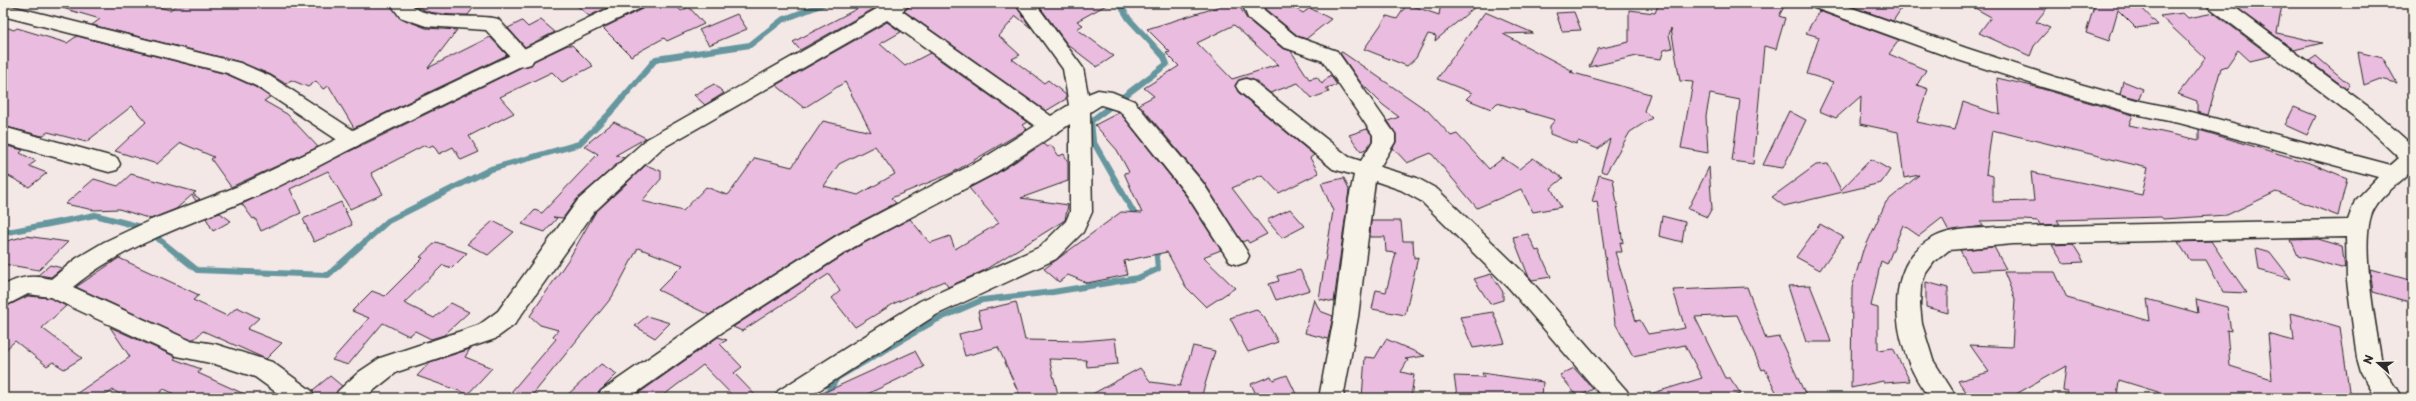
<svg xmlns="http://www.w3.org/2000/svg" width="2416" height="401" viewBox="0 0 2416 401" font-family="'Playpen Sans',sans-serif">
<rect width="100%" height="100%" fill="#f4e8e6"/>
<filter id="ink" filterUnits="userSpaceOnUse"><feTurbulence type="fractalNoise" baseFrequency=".025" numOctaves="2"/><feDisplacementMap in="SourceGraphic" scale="8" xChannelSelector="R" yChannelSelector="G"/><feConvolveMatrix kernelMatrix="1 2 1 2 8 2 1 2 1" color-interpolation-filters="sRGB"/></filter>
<g filter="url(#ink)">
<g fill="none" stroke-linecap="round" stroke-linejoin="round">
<g stroke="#66969e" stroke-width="6">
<polyline points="1119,3 1129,19 1164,57 1167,64 1091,121 1093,141 1138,220"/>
<polyline points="3,233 95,215 145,228 197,270 328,275 388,221 491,169 579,144 609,114 656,59 750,45 782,20 826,3"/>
<polyline points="824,398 837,378 936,320 982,300 1053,292 1138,278 1158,269 1156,247"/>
</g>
</g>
<g fill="#eabcdf" stroke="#2b2b2b" fill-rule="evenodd">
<polygon points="60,3 143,3 170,10 179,3 389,3 400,18 426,28 457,30 428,68 490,37 507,55 354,128 329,86 323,89 316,81 308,87 291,80 286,84 271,75 240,62 92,25 100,19 59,7"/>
<polygon points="412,3 450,3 474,7 468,15 451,15 428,12"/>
<polygon points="574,3 617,3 589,16"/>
<polygon points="647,3 674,3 681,11 689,7 704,24 667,41 664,38 631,56 603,28 644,8"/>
<polygon points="868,3 884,3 800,50 793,42"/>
<polygon points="913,3 1014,3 1031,28 1016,16 999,36 1020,55 1012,59 1044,83 1048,80 1066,95 1066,99 1046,111 904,11"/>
<polygon points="1037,3 1110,3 1077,21 1083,25 1077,29 1114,56 1097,67 1067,44"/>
<polygon points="1274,3 1287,3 1303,13 1310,8 1331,19 1306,39 1298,36 1265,9"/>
<polygon points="1441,3 1476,6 1435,41 1436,36 1428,34 1416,58 1407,66 1364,49 1387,16 1397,19 1407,4 1439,15"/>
<polygon points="1659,3 1786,3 1779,16 1785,18 1776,49 1764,46 1753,164 1732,161 1740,100 1710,94 1706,116 1708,153 1681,148 1693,82 1680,81 1671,28 1669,35 1672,48 1664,50 1661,59 1637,56 1589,67 1598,49 1629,42 1629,10 1655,13"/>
<polygon points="1851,3 1905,3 1893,21 1850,6"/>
<polygon points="1966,3 2051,3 2036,22 2050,28 2034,46 2030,56 1979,33 1991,17"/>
<polygon points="2095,3 2137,3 2158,25 2136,28 2118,10 2109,41 2086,33"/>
<path d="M1228,4L1232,6L1238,4L1247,19L1282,48L1291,51L1309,79L1317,77L1322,84L1330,75L1337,85L1326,88L1329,92L1312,98L1298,83L1270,93L1254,80L1246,78L1239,80L1235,85L1238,92L1314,155L1310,158L1319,173L1279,193L1262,175L1232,188L1267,234L1249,243L1247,240L1242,242L1204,182L1139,104L1154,96L1144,88L1179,66L1166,53L1170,52L1147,29ZM1234,25L1278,65L1232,79L1197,43Z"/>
<polygon points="2232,4 2282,5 2277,33 2322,43 2294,50"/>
<path d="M1819,11L1899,40L1889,54L1926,70L1917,85L1928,89L1917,122L1955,130L1963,102L2000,115L1997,78L2032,86L2133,115L2129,125L2199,140V130L2313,164L2347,178L2338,216L2276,192L2227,215L2163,219L2161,217L2057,220L2060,224L2040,225L2038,221L2024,220L1980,221L1983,226L1949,231L1942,218L1919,236L1903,225L1887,264L1881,261L1871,306L1878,308V350L1893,348L1910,381L1884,383L1883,381L1851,388L1852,288L1863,250H1864L1886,202L1919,175L1904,178L1898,132L1860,124L1861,96L1836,118L1819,111L1833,82L1807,74L1819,37L1806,33ZM1992,130L2148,168L2142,195L2031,172L2034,201L1993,202V176L1986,174Z"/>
<polygon points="1485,12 1533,33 1503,34 1573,71 1570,72 1650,94 1644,111 1652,118 1630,132 1606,173 1601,171 1610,139 1598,149 1578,141 1576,144 1550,134 1550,126 1555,120 1497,103 1491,109 1466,99 1472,93 1437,79"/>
<polygon points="1574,12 1581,30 1562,31 1556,13"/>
<polygon points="2183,13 2188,18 2214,13 2271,56 2250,61 2238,50 2227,66 2221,68 2208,115 2197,112 2197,101 2178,94 2205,58 2160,16"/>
<polygon points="737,14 747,29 709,45 699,30"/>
<polygon points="541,20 555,32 525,47 508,28 522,21 528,27"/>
<path d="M887,22L901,32L880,44L905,66L930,53L1027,122L1022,125L1027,129L952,173L891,198L896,203L837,234L709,315L658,290L683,265L638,248L612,297L530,398H506L556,339L553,336L558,330L540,325L530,316L570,257L595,213L646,165L661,171V179L642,201L683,211L706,187L727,195L729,194L755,158L792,167L823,121L871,132L845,82L804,108L776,85ZM875,146L895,174L858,195L824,186L839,164Z"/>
<polygon points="3,26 14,30 17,28 67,43 77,36 226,74 255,87 270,97 264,101 287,114 318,147 231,187 211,159 214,157 181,143 157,164 115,151 146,122 132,106 86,142 48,132 42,136 3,126"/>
<polygon points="568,45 572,45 593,66 562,82 552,72 500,97 514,113 469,136 479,152 461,160 453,147 439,154 433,145 427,148 425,145 371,173 383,194 350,209 328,171 290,189 301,213 261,231 255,218 253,219 242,204 522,67 531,65 534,61"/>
<polygon points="1342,52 1428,111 1451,136 1457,134 1489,169 1503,158 1519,169 1533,158 1563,178 1551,188 1561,207 1533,212 1521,189 1477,208 1431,153 1407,163 1393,148 1396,142 1396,134 1388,121 1399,117 1383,105 1361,83 1340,53"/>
<polygon points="2358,52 2383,58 2397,83 2380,79 2364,85"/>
<polygon points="2316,56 2350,85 2347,89 2309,61"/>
<polygon points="2123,81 2143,89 2139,99 2120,94"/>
<polygon points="714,84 724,93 705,105 694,95"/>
<polygon points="2294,107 2316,116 2307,135 2285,125"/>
<polygon points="1789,111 1806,120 1783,168 1763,165"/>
<polygon points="1118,113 1121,114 1186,196 1221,250 1203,257 1235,288 1206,307 1186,287 1167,252 1124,261 1127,275 1087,283 1068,275 1059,282 1044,269 1121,212 1142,213 1124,173 1129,172 1117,150 1095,125"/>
<polygon points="614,122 646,138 616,155 624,158 577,199 563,218 553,217 557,218 545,232 522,224 535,210 542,213 598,154 584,146"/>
<polygon points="1367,129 1372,135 1372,141 1366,149 1361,151 1349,135"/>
<polygon points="1043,144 1047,147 1051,145 1059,156 1064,154 1068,162 1068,181 1021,198 1068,205 1065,220 983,271 948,287 944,281 895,303 855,327 832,298 840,291 829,274 742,331 733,327 855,248 910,219 930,243 950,236 955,249 999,223 969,188 996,174"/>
<polygon points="3,145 23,150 20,153 36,161 29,166 47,173 29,187 3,173"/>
<polygon points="1871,159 1890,170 1881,183 1784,206 1772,197 1816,165 1828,164 1841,190"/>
<polygon points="1709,167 1712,208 1707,217 1688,209"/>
<polygon points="131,174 196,192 193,194 200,199 196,201 192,195 176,209 151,219 119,209 94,210 65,204 94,179 118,186"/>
<polygon points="1599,175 1613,179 1623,243 1620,242 1622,252 1615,252 1636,321 1640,320 1648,334 1685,328 1673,290 1747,287 1766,339 1779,337 1807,398 1779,398 1765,369 1762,370 1737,315 1695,317 1725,378 1730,378 1741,394 1728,398 1651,398 1650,394 1702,378 1685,345 1633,356 1615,323 1597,201 1592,202"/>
<polygon points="1344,178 1349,190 1334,302 1319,299 1333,211 1321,183"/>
<polygon points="341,202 352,225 314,242 303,219"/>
<polygon points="1290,209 1305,226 1282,238 1267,220"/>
<polygon points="220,213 231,221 213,231 206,218"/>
<polygon points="1662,216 1685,222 1682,242 1659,236"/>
<polygon points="493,221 514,232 488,255 467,244"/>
<polygon points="1371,221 1401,221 1403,241 1413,241 1414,258 1418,257 1405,315 1372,309 1376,290 1386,292 1396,253 1386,252 1385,237 1370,237"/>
<polygon points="1820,224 1843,237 1820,270 1796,257"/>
<polygon points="1528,234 1536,251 1539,250 1551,277 1532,280 1528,275 1513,237"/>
<polygon points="26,236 68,242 39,270 3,264 3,242"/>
<polygon points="2318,239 2342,246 2345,269 2298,256 2291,240"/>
<polygon points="2211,241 2223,259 2247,293 2223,292 2206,260 2190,260 2178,242"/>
<polygon points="436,242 467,253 452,268 443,265 404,303 434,318 451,303 469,312 444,335 431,339 415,331 409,336 383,323 348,365 332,360 369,318 352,311 372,291 385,296 423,258 420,257"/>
<polygon points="2073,244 2084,262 2063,263 2052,245"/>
<polygon points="1994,247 2006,269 1971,271 1960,250"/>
<polygon points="2256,248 2270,252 2291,279 2259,270"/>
<polygon points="119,258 199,295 193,300 227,316 237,307 259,318 247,329 282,343 266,359 203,331 194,339 189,339 76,287"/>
<polygon points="50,265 62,268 51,277 38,275"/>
<polygon points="2370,269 2413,281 2413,303 2373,292"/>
<polygon points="1300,270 1310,290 1276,300 1269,284 1279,281 1277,276"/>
<polygon points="2004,272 2055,272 2067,298 2150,321 2147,299 2198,313 2196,299 2227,307 2231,331 2227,330 2230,366 2272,379 2268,334 2294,341 2291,313 2340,327 2350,398 2165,398 2158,396 2158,392 2119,380 2117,398 2065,398 2067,391 2063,390 2066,366 2009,398 1971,398 1958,381 1989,372 1970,345 2012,347 2015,299"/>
<polygon points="1491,274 1503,292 1503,300 1490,304 1474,279"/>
<polygon points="1926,282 1948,288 1948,313 1926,307"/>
<polygon points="1810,285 1822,315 1831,342 1806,342 1788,286"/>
<polygon points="28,296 50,298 66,306 42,328 82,358 64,369 53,362 47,366 15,341 3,352 3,308"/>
<polygon points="1314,299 1320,311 1333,316 1328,339 1305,333"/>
<polygon points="1016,302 1025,340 1082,341 1115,338 1118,364 1087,367 1086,360 1049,359 1059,398 1021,398 998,347 965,356 959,334 982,328 978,311"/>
<polygon points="1256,309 1264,317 1278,342 1248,352 1230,318"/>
<polygon points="1493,312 1505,343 1473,348 1460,317"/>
<polygon points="647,316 670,323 655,338 635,326"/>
<polygon points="110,327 176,357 174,359 201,369 198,373 253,398 183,398 164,389 153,398 126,398 113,390 102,398 70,398 130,357"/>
<polygon points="718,337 727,340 720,344 742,367 734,373 758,398 735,398 703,365 660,398 632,398"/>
<polygon points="1386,339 1425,356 1405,359 1408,360 1401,372 1414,375 1411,398 1362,398 1365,357 1375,358"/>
<polygon points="1193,346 1215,351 1201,398 1085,398 1140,368 1151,382 1180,386"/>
<polygon points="470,349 465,357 492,368 468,394 417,376 430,362"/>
<polygon points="915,351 924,367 859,398 812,398"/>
<polygon points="601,364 617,374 593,398 564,398"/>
<polygon points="1574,368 1593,389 1578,397 1560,375"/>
<polygon points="1482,373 1543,382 1542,398 1457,396 1454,376 1484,377"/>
<polygon points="1287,375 1298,398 1258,398 1251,384 1271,376 1273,380"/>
<polygon points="330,376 342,386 334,398 316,398 313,390"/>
</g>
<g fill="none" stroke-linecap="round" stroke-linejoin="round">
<defs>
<g id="minor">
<path d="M390,3H410C426,23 475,13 498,19L534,59L531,64L524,66L517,64L486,30L426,26L400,17Z"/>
<polygon points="887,3 912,3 902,11 1051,116 1069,105 1063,69 1015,3 1035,3 1083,68 1088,94 1098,90 1112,92 1134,101 1203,183 1246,250 1249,256 1246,262 1238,265 1230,262 1187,195 1120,111 1101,105 1090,112 1092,212 1083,232 1056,259 936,315 807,398 775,398 778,391 920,301 1040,247 1066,221 1070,212 1070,124 995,173 854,247 724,331 629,398 598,398 601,391 708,317 838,235 979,161 1035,126 887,20 661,149 594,212 514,325 495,339 397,372 364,398 335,398 338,391 359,372 380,358 479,325 498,311 578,200 647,139"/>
<polygon points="1242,3 1262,3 1264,10 1297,37 1337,51 1395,134 1395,142 1380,167 1417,178 1437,189 1525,274 1627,391 1630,398 1603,398 1509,288 1421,201 1401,190 1375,181 1358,317 1343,398 1319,398 1334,317 1349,199 1354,175 1333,169 1239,91 1236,86 1239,81 1246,79 1253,81 1349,157 1361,161 1373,141 1373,135 1323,61 1283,47 1248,18"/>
<path d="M1809,3H1838L1966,48L2055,77L2140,101L2183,110L2391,165L2399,158L2360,121L2209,7L2206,3H2229L2374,111L2413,146V170C2401,182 2382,194 2374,209C2358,236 2376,326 2381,358L2384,369L2402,398H2376L2361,372L2357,358L2347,281L2346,237L2013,244L1949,250L1934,262L1926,273L1921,286L1920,305L1922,324L1933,360L1957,398H1930C1896,359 1876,267 1933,238C1951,228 1976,229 1996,227L2348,220L2355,201L2378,177L2183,124L2140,115L2042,87L1952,58L1812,7Z"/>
<polygon points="3,127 117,158 120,164 117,170 109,172 3,143"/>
<path d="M352,132L359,135L363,140L359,145C323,163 287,184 250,199C189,225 125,244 73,287L189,340L215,344L272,362L312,391L315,398H284L255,377L215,364L177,356L50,297L28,294L3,307V286C20,276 33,275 51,279L77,258L104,242L151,220L236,187Z"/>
</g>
<polygon id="tertiary" points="620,3 646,3 643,7 352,148 345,145 256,86 227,73 3,16 3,4 240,63 270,76 353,130"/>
</defs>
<use href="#minor" stroke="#2b2b2b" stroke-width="3"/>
<use href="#tertiary" stroke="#2b2b2b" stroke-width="3"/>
<use href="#minor" fill="#f7f3e8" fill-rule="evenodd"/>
<use href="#tertiary" fill="#f7f3e8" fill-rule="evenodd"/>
</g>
</g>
<rect width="2416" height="401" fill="none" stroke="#f7f3e8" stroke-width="16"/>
<rect x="8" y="8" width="2400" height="385" fill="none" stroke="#2b2b2b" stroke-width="1.5" filter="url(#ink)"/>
<g transform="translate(2378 363) rotate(290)" stroke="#f7f3e8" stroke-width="3" paint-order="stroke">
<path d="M0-3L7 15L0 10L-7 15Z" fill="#2b2b2b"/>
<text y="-6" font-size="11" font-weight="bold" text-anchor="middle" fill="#2b2b2b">N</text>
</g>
</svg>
